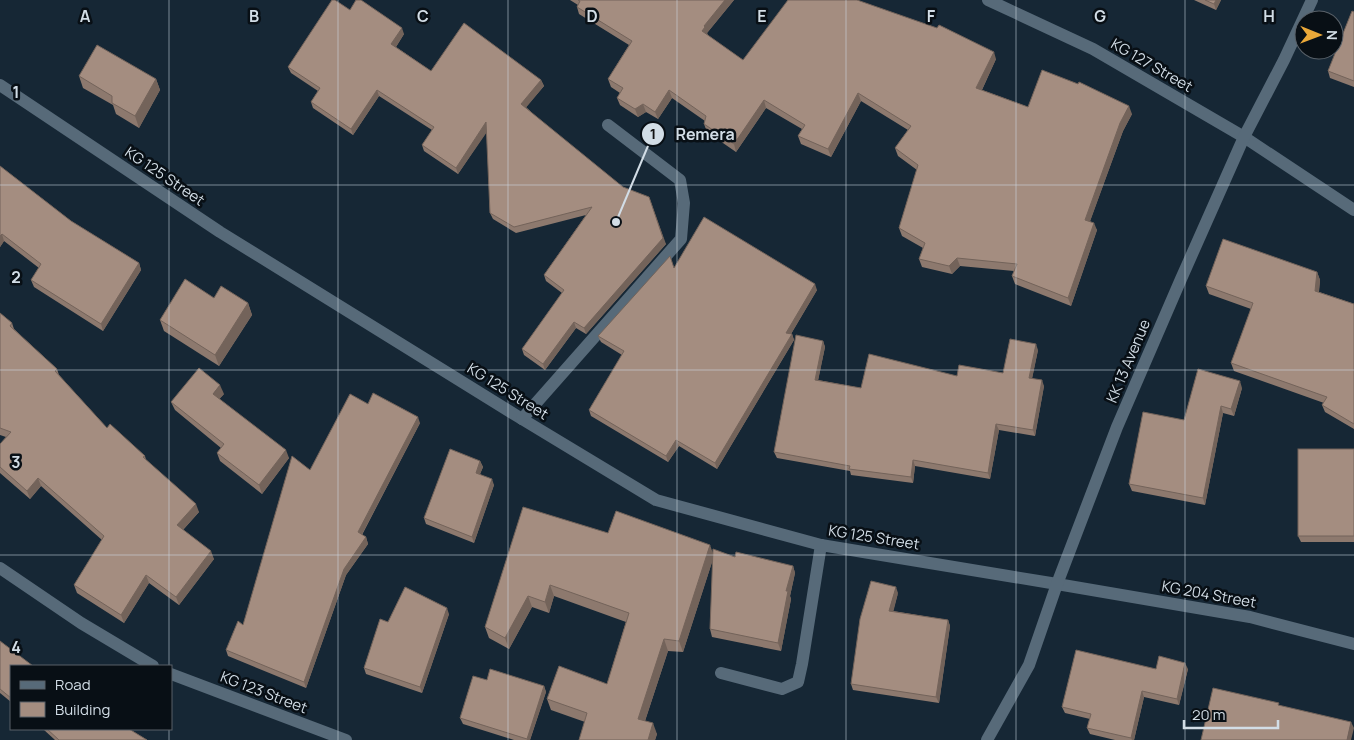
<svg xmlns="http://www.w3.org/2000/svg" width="1354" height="740" viewBox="0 0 1354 740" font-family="Manrope,sans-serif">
<rect width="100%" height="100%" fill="#162735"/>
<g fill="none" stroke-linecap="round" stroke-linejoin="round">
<polyline stroke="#576a79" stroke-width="12" points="721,673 782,689 798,682 802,664 821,545"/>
<g stroke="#576a79" stroke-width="12">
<polyline points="988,0 1093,49 1244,137 1354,210"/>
<polyline points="0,85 220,232 522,419 656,500 821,545 1057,584 1250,617 1354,644"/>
<polyline points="522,419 681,239 684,203 680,180 608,125"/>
<polyline points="0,568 81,623 153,666"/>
<polyline points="171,674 346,740"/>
</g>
<polyline stroke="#576a79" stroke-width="12" points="987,740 1029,665 1057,584 1117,427 1181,279 1244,137 1284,60 1312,0"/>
</g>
<g fill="#8d796e">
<polygon points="570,0 734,0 707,33 708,36 743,60 996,59 982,90 1028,107 1132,114 1123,131 1090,221 1097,230 1071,306 1015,284 1012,276 1014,271 960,266 952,274 922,267 919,259 923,248 902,236 899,228 917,170 898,156 895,148 908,130 861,101 831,157 801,144 798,136 802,129 766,108 736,152 707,132 704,124 705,121 672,98 658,119 646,112 638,117 620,105 617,98 620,93 611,87 608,79 629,45 579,14 577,7 578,5"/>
<polygon points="1194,0 1221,0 1216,10"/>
<polygon points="350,10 404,34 396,47 431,71 541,80 544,86 526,107 666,244 586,334 576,328 545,370 524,355 522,349 562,293 546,281 544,275 586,215 516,233 493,219 490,213 487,131 458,174 424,151 422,145 432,130 379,96 353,135 313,108 311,102 318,91 291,73 288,67"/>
<polygon points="1354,12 1354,87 1330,78 1328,71"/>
<polygon points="79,76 156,79 160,90 139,128 116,114 113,105 83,88"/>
<polygon points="0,166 71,221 139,263 141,270 103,331 34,287 31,280 39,268 4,241 0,247"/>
<polygon points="674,268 817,290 791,334 792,334 794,340 717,469 679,446 668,462 591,416 589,410 622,355 601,342 598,336"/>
<polygon points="1317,272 1320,280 1319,292 1354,304 1354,429 1325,412 1322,405 1324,403 1234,371 1231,363 1251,309 1209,294 1206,286"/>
<polygon points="214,298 248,303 252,315 219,366 164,331 160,320"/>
<polygon points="0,313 12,323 14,329 57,369 59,375 107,428 145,456 146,460 199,512 183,530 214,559 179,605 149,583 124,623 77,593 74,585 102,540 41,486 30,499 0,473 0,444 6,437 0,435"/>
<polygon points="823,341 825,347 818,380 861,388 957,376 1003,373 1038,350 1032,378 1044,386 1035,436 999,430 990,479 915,466 913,483 851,475 850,471 777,458 774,452"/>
<polygon points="1242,388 1234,416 1223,413 1205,505 1132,491 1129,484 1184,420"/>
<polygon points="224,394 219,399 289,458 262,494 220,461 217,453 221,448 175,410 171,402"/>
<polygon points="368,404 420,423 362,535 366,537 368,544 346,575 306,688 228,656 226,650 243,625 310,470"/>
<polygon points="1354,449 1354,542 1301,542 1298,536"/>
<polygon points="480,461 483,467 480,474 494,485 474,543 426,524 424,518"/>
<polygon points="608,533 713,553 793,566 795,573 790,596 791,599 781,651 712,637 710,629 713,559 683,652 668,651 645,721 657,734 655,740 579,740 585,722 551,710 547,699 607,684 626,622 554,596 549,613 532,607 509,649 489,638 485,627"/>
<polygon points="898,593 893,611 948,620 950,626 939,703 853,690 851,684"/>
<polygon points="449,614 422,693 366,674 364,668 388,622"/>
<polygon points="0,641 11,666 11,702 0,693"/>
<polygon points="1156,669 1188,669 1179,705 1144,697 1134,740 1115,740 1090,734 1087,728 1090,719 1065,713 1062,707"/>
<polygon points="544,686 546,692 530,740 514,740 463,724 460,718"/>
<polygon points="43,729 129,729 147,740 55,740"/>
</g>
<g fill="#73635a">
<polygon points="725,0 734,0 707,33 708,35 705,39 702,31 704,26"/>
<polygon points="1216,0 1221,0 1216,10 1214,4"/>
<polygon points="402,28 404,34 394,50 391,44"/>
<polygon points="994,52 996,59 979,96 976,88"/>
<polygon points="156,79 160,90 139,128 135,116"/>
<polygon points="541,80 544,86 524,110 521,104"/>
<polygon points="377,90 379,96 353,135 351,129"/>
<polygon points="669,90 672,98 658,119 655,112"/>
<polygon points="858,93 861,101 831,157 828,149"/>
<polygon points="764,100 766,108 736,152 734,144"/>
<polygon points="643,104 646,112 638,117 635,109"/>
<polygon points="1129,106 1132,114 1123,131 1088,227 1085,220 1120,123"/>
<polygon points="486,122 489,129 458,174 456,168"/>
<polygon points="649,197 666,244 586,334 584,328"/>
<polygon points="1094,223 1097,230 1071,306 1068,298"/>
<polygon points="2,234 4,241 0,247 0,236"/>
<polygon points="957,258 960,266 952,274 949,266"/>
<polygon points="139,263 141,270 103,331 101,324"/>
<polygon points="1317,272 1320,280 1318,298 1315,291"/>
<polygon points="815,284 817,290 788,339 786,333"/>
<polygon points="248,303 252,315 219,366 215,355"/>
<polygon points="574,322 576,328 545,370 543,364"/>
<polygon points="792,334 794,340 717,469 715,463"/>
<polygon points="823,341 825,347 817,386 815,380"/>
<polygon points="1036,344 1038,350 1031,384 1029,378"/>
<polygon points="1042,380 1044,386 1035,436 1033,430"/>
<polygon points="1240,381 1242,388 1234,416 1231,409"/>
<polygon points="220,385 224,394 216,403 213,394"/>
<polygon points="1221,406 1223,413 1205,505 1203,498"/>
<polygon points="418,417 420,423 360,538 358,532"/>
<polygon points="996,424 999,430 990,479 988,473"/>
<polygon points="676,440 679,446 668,462 666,456"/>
<polygon points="286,450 289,458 262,494 259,485"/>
<polygon points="913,460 915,466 913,483 911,477"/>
<polygon points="480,461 483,467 478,479 476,473"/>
<polygon points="38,478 41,486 30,499 27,491"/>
<polygon points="492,479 494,485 474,543 472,537"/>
<polygon points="196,504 199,512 180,533 177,525"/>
<polygon points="366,537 368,544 346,575 306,688 304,682 344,569"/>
<polygon points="710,545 714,556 683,652 679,641"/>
<polygon points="211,551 214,559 179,605 176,597"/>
<polygon points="793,566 795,573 790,596 791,599 781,651 778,643 786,591"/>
<polygon points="146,575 149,583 124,623 121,615"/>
<polygon points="550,585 554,596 549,613 545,602"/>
<polygon points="896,587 898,593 892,617 889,611"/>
<polygon points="528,596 532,607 509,649 505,638"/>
<polygon points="447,608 449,614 422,693 420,687"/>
<polygon points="948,620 950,626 939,703 936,697"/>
<polygon points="664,639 668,651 642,730 638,719"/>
<polygon points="1185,663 1188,669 1179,705 1177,699"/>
<polygon points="544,686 546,692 530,740 527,740 527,739"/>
<polygon points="1142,691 1144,697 1134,740 1132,740 1131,738"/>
<polygon points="1351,722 1354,728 1351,740 1347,740"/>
<polygon points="653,723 657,734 655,740 648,740"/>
</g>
<g fill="#a48d80" stroke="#73635a">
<polygon points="332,0 335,0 350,10 356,0 361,0 402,28 391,44 431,71 464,23 541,80 521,104 623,187 649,197 663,238 584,328 574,322 543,364 522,349 564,290 544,275 592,207 514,227 490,213 486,122 456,168 422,145 434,127 377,90 351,129 311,102 320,88 288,67"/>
<polygon points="578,0 725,0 704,26 705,27 702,31 743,60 788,0 857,0 937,28 939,25 994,52 976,88 1028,107 1042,70 1078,84 1079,82 1129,106 1120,123 1085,220 1094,223 1068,298 1012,276 1017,264 957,258 949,266 919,259 925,243 899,228 918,165 895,148 911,126 858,93 828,149 798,136 805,125 764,100 734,144 704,124 706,116 669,90 655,112 643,104 635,109 617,98 623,88 608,79 632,41 577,7 580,1"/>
<polygon points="1205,0 1216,0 1214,4"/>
<polygon points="1352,11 1354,12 1354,81 1328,71"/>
<polygon points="97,45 156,79 135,116 112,103 112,96 79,76"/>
<polygon points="0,166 71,221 139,263 101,324 31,280 41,264 2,234 0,236"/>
<polygon points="704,217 815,284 786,333 792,334 715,463 676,440 666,456 589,410 624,351 598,336 670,256 674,268"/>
<polygon points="1223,239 1317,272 1315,291 1354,304 1354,424 1322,405 1327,397 1231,363 1253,303 1206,286"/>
<polygon points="185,279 214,298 221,286 248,303 215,355 160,320"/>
<polygon points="0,313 12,323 10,326 57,369 55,371 107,428 110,424 145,456 143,457 196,504 177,525 211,551 176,597 146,575 121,615 74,585 104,536 38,478 27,491 0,467 0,444 11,432 0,428"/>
<polygon points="796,335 823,341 815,380 861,388 869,354 957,376 959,365 1003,373 1010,339 1036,344 1029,378 1042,380 1033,430 996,424 988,473 913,460 911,477 849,469 850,466 774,452"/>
<polygon points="199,368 220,385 213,394 286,450 259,485 217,453 224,444 171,402"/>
<polygon points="1198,369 1240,381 1231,409 1221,406 1203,498 1129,484 1143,412 1184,420"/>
<polygon points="373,393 418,417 358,532 366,537 344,569 304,682 226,650 238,621 243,625 292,456 310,470 350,394 368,404"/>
<polygon points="450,449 480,461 476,473 492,479 472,537 424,518"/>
<rect x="1298" y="449" width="56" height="87"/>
<polygon points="523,507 608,533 616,511 710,545 679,641 664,639 638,719 653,723 648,740 579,740 587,713 547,699 559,666 607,684 629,613 550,585 545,602 528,596 505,638 485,627"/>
<polygon points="713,549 735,557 736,552 793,566 786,591 788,591 778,643 710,629"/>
<polygon points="871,581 896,587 889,611 948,620 936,697 851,684 860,619"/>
<polygon points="405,587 447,608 420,687 364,668 380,619 388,622"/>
<polygon points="0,641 33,666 11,666 11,698 0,689"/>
<polygon points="1076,650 1156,669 1159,656 1185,663 1177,699 1142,691 1131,738 1087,728 1091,714 1062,707"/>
<polygon points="490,669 544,686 527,739 460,718 473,676 487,680"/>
<polygon points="1213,688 1279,703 1278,705 1351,722 1347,740 1201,740"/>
<polygon points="47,729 129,729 147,740 59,740"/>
</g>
<path fill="none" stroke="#d2dde6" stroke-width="1" stroke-opacity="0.55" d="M169,0V666M338,0V740M508,0V740M677,0V740M846,0V740M1016,0V740M1185,0V740M0,185H1354M0,370H1354M0,555H1354M169,729V740"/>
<g text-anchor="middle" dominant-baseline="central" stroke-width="5" stroke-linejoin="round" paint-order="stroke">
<g font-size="15" fill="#d2dde6" stroke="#080f15">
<text transform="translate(1152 65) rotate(30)">KG 127 Street</text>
<text transform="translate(165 176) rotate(34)">KG 125 Street</text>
<text transform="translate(1128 361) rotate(-67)">KK 13 Avenue</text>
<text transform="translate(508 391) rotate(32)">KG 125 Street</text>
<text transform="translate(874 537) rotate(9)">KG 125 Street</text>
<text transform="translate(1209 594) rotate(10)">KG 204 Street</text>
<text transform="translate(264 692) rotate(21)">KG 123 Street</text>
</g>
</g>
<g font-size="16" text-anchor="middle" font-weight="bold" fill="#d2dde6" stroke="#080f15" stroke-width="5" stroke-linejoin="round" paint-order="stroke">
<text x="85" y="22">A</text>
<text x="254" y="22">B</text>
<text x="423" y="22">C</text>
<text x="592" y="22">D</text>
<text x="762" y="22">E</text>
<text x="931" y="22">F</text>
<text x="1100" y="22">G</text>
<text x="1269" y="22">H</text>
<text x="16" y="98">1</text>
<text x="16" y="283">2</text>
<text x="16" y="468">3</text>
<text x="16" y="653">4</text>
</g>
<path fill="none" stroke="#d2dde6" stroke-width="2" d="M616 222L653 134"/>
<g fill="#d2dde6" stroke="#080f15" stroke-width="2">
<circle cx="616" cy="222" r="5"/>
<circle cx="653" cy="134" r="12"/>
</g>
<g font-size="15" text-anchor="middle" font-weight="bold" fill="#111">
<text x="653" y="139">1</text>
</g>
<g font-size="16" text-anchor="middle" font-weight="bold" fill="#d2dde6" stroke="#080f15" stroke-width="5" stroke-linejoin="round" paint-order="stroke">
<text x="705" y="140">Remera</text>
</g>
<rect x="10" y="665" width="162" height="65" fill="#080f15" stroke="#596169"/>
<rect x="20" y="681" width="25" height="8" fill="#576a79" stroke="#596169"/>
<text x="55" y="690" font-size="15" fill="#d2dde6">Road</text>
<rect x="20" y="702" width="25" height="15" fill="#a48d80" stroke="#596169"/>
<text x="55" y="715" font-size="15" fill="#d2dde6">Building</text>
<g transform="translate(1319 35) rotate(91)"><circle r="24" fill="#080f15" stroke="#596169"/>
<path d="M0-4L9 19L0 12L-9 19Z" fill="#eba939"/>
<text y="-8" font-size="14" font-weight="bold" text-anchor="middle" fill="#d2dde6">N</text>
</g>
<path d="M1184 720v8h94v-8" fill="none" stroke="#d2dde6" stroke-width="2.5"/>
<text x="1192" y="720" font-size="15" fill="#d2dde6" stroke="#080f15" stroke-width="4" paint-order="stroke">20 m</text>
</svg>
